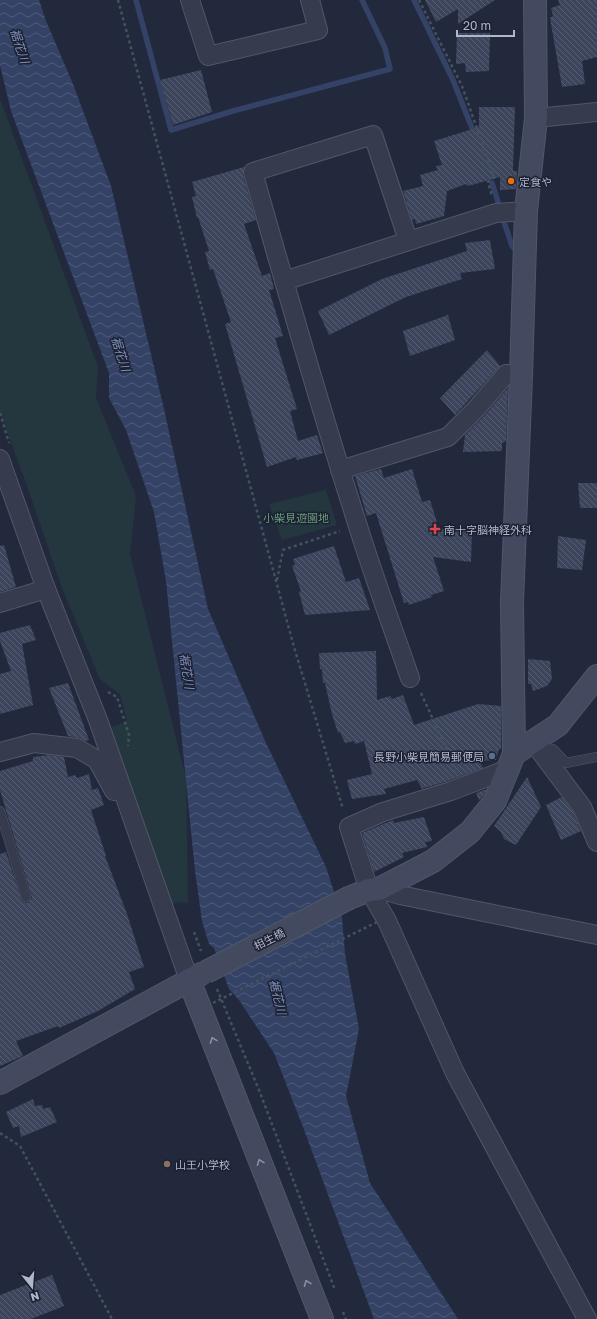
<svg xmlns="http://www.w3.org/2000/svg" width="597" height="1319" viewBox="0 0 597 1319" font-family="'Golos Text','Noto Sans JP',sans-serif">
<defs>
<pattern id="water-waves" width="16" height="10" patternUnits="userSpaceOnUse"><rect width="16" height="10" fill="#344265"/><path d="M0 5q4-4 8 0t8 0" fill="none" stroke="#4f5b7a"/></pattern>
<pattern id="building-back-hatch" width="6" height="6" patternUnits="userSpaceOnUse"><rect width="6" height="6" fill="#3d455d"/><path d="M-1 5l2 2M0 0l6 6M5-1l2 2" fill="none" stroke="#575e73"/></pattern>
</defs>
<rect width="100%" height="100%" fill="#22293d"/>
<g fill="#24373e">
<polygon points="0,99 98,367 96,398 136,496 130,554 186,779 188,903 182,902 169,904 108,729 127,721 120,694 100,679 62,588 25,480 0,413"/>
<polygon points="326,490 337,525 282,540 269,504"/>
</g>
<polygon fill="url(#water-waves)" points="0,0 39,0 46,21 73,84 111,186 164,409 208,609 266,743 326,867 342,917 345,954 359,1029 346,1096 370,1183 458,1319 374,1319 303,1127 274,1053 239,1000 229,989 214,948 209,944 202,921 195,871 166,581 154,512 126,430 109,398 109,373 11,111 0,65"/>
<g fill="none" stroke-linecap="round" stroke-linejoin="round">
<g stroke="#344265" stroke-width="5.5">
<polyline points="136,0 171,130 233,111 390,69 385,48 362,0"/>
<polyline points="414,0 453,80 475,136"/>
<polyline points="492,183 499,205"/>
<polyline points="504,222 512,246 515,249"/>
</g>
</g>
<g fill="url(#building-back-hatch)">
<polygon points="425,0 495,0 458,24 458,9 436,22"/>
<polygon points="558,0 597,0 597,57 582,61 585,84 562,87 550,18 553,16 551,8 560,5"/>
<polygon points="457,33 490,33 489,71 466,72 465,63 456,64"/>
<polygon points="201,70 212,112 173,125 160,80"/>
<polygon points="479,107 515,107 513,171 517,171 516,189 500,190 500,177 468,186 466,184 447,191 444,216 416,224 415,219 412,220 403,191 423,186 420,175 438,170 436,166 442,165 434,141 479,127"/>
<polygon points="244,167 243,175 256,220 244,224 262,276 270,273 274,289 269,290 283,336 275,338 297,409 290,411 298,441 317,435 323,453 297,460 296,457 267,467 225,324 231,322 213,269 210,270 205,252 209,251 198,217 197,218 192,197 196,196 192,182"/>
<polygon points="490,240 495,269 460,273 462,279 406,297 329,335 318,311 382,279 467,251 465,243"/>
<polygon points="448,315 455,340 410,356 403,331"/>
<polygon points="487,350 500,366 455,415 440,398"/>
<polygon points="508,388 506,441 502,443 502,451 463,452 465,435 484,416"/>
<polygon points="381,469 384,478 412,469 422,502 430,500 439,529 472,530 471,562 433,557 444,591 431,595 432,597 409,605 408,602 404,603 376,513 367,516 355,476"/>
<polygon points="578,483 597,483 597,508 580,508"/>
<polygon points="558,536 586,540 582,570 557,568"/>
<polygon points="4,545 16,587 0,592 0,546"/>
<polygon points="334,546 346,582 359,578 370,610 305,615 299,592 301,591 292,566 295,565 293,559"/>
<polygon points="30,625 36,640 22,644 33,705 0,714 0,674 11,671 0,641 0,633"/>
<polygon points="376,651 377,700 390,696 392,699 403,695 414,725 478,704 501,706 501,749 499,749 496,760 480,761 483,768 448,781 424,788 422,789 417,780 384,789 386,794 352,799 347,780 372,774 364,741 355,744 354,741 345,743 340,732 338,733 332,714 325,683 323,683 322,669 320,669 319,653"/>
<polygon points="528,659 550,661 552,679 547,686 533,691 531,684 528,684"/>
<polygon points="68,683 89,740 85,741 79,738 68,736 49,688"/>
<polygon points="50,755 64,757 68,777 75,775 77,778 89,774 92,790 98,788 104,805 91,810 106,856 105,856 127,914 144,967 129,972 135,989 98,1011 59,1028 58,1026 16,1041 23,1056 0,1066 0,854 6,852 22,901 27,903 32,898 0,790 0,771 33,761 33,757"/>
<polygon points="527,777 541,807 516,845 504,839 501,832 494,826"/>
<polygon points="487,789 484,795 479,800 476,793"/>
<polygon points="562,797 573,812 581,831 561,840 546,805"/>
<polygon points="424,817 432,841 425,842 427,847 402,853 404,857 374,872 362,833 393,820 394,823"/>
<polygon points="33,1099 35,1106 42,1105 43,1109 50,1107 57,1122 21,1137 19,1126 13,1128 6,1112"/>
<polygon points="52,1275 64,1306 31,1319 0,1319 0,1295"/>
</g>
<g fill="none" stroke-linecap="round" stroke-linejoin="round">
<defs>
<g id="lane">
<polyline points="537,747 553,749 566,763 597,757"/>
<polyline points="0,811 26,897"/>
</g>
<g id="street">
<polyline points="190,0 208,56 318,30 310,0"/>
<polyline points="536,118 597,112"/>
<path d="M408,240L373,135L253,172C286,289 320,407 357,523C373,575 392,626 410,678"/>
<polyline points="284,281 496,213 526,211"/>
<polyline points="0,459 46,589 98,720 189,980"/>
<polyline points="340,470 448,437 476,409 506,374 521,376"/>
<polyline points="0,603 46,589"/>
<polyline points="528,746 537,747 582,807 597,842"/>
<polyline points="0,752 34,743 77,748 97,760 114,791"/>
<polyline points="508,769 451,791 383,812 349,827 369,890 387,921 455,1073 587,1319"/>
<polyline points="379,889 400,895 597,935"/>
</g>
<g id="secondary">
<polyline points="514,754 558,725 597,676"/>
<polyline points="349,898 369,890 379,889 433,861 470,832 495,801 514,754 512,602 521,376 526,211 536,118 535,0"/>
<polyline points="189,980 322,1319"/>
<polyline points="0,1083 201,974"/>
</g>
</defs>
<use href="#lane" stroke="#515768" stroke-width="10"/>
<use href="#street" stroke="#515768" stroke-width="20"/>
<use href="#secondary" stroke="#515768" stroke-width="24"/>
<g stroke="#41545b" stroke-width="2.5" stroke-dasharray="3 3" stroke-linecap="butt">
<polyline points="118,0 294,647 343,809"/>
<polyline points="419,0 462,86 494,177 488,182 492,196"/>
<polyline points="0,413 9,443"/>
<polyline points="277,580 283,550 340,531"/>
<polyline points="108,692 117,697 129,735 128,746"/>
<polyline points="421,693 447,750 455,771"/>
<polyline points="194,932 201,951"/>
<polyline points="217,989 259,1090 335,1290"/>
<polyline points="0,1133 20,1146 112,1319"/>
<polyline points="343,1312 346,1319"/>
</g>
<use href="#lane" stroke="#363c4d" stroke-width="9"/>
<use href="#street" stroke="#363c4d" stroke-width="18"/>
<use href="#secondary" stroke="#434a60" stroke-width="22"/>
<defs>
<polyline id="secondary-bridge" points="206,972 349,898"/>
</defs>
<use href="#secondary-bridge" stroke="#515768" stroke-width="24" stroke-linecap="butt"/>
<polyline stroke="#41545b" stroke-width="2.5" stroke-dasharray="3 3" stroke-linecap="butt" points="213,1003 377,922"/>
<use href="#secondary-bridge" stroke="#434a60" stroke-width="22"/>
</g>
<defs><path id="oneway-chevron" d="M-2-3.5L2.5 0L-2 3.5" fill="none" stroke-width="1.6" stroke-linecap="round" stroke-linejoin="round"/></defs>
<g stroke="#8a91a4">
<use href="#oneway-chevron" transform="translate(213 1040) rotate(-111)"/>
<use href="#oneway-chevron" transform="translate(260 1162) rotate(-111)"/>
<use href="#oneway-chevron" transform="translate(307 1283) rotate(-111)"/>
</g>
<circle fill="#e8710a" stroke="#1b2132" stroke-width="1.5" cx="511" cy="181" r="4"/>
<path fill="#e0444e" stroke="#1b2132" stroke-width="1.5" d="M433 523h4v4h4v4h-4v4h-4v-4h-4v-4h4z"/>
<circle fill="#5c6f8a" stroke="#1b2132" stroke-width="1.5" cx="492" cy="756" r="4"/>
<circle fill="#8d6e63" stroke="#1b2132" stroke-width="1.5" cx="167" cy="1164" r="4"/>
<g text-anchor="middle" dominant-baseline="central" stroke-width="3" stroke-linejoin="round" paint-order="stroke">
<g font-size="11" fill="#b1b7c9" stroke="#1b2132" text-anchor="start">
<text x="519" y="181">定食や</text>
<text x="444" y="529">南十字脳神経外科</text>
<text x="484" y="756" text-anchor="end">長野小柴見簡易郵便局</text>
<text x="175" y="1164">山王小学校</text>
</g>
<g font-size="11" fill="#679b7a" stroke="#1b2132">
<text x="296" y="517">小柴見遊園地</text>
</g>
<g font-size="11" fill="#b1b7c9" stroke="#1b2132">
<text transform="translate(269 939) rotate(-27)">相生橋</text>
</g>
<g font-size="12" font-style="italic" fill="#7f8eb7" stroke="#1b2132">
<text transform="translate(20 46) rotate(72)">裾花川</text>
<text transform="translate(121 354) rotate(72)">裾花川</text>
<text transform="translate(187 671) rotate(81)">裾花川</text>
<text transform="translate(278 997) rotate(76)">裾花川</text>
</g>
</g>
<g transform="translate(32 1287) rotate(163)" stroke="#1b2132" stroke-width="3" paint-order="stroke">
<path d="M0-3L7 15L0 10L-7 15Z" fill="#b1b7c9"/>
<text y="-6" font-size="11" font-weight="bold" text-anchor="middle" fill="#b1b7c9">N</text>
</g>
<path d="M457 30v6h57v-6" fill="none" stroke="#b1b7c9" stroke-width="2"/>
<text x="463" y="30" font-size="12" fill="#b1b7c9" stroke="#1b2132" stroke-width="3" paint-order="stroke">20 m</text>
</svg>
